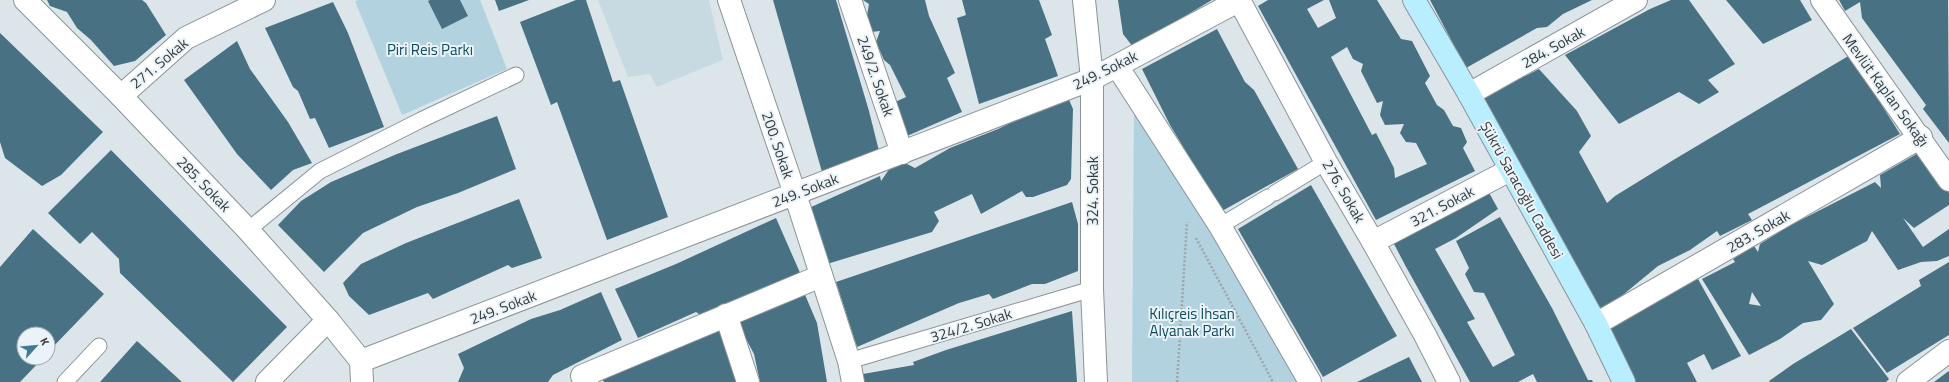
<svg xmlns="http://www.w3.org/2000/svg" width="1949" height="382" viewBox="0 0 1949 382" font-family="'Titillium Web',sans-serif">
<rect width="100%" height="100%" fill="#dce6ea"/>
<polygon fill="#c8dae1" points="598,0 709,0 723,60 657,87 650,74 628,77"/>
<g fill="#b2d2e0">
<polygon points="359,0 480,0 507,69 402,115 355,1"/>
<polygon points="1134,98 1297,382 1132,382"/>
</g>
<g fill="#487283" fill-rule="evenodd">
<polygon points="47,0 142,0 146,3 166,35 135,61 114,66 91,40 77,28 67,12 50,6"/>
<polygon points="430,0 460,0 468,16 442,29 428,1"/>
<polygon points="495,0 529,0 499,11"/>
<polygon points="576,0 586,0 613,82 620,80 668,217 607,240 557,102 551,105 520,22"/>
<polygon points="773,0 836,0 869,111 879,151 822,172"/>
<polygon points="863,0 925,0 929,16 955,73 947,78 962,112 907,136 893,103 906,97 890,65 884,60 876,42 880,31 872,32 866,22 869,4"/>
<polygon points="962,0 1039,0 1052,35 1045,39 1058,76 979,104 957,18 966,15"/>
<polygon points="1118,0 1212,0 1133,47 1123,34"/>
<path d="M1268,0H1324L1307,9L1318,28L1336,18L1329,0H1377L1401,39L1412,41L1430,76L1425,83L1437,105L1444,110L1453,126L1461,128L1467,142L1463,148L1475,171L1376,220L1258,6ZM1347,47L1353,59L1363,64L1361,71L1377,103L1383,101L1380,115L1385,125L1404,124L1400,133L1406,142L1416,143L1427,164L1395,178L1394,168L1376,133L1372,135L1331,57Z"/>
<polygon points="1430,0 1592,0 1563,14 1547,27 1537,28 1466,68"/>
<polygon points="1671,0 1689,0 1735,64 1708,80 1719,92 1699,104 1679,92 1619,124 1565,55 1650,9"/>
<polygon points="1726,0 1800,0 1812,20 1763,44"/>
<polygon points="1839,0 1948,0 1949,143 1923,109 1926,105 1862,18 1860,2 1845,11"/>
<polygon points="333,2 348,33 384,127 329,148 315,118 310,119 298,91 293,87 265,28"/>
<polygon points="1217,29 1245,82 1254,90 1298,169 1222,211 1170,125 1142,69"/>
<polygon points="0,33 103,132 61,175 42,186 5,158 0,142"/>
<polygon points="237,41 250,69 288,122 312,163 293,170 271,190 237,154 184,80"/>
<polygon points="1850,55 1900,134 1748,214 1752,220 1720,236 1717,231 1690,250 1658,266 1607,308 1597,307 1565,245 1524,178 1482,98 1539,69 1577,111 1591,136 1579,152 1607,203 1615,196 1675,159"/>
<polygon points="1067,95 1073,109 1071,179 1067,185 1033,197 1026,197 1022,191 981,214 972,194 934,212 939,221 932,232 827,264 809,208 880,176 881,181 890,168 905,163 915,168 950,148 998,129"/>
<polygon points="497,116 516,169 458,193 417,207 363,233 324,272 278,225 301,201 331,182 397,154"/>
<polygon points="111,150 287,327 233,382 120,273 119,259 92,232 80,244 48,213"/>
<path d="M1920,152L1949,193V205L1914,228L1903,218L1923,247L1949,229V256L1937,261L1921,262L1898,270L1872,231L1867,241L1822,265L1808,261L1834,304L1821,320L1803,323L1780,339L1749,355L1702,279L1735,262L1733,259L1754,246L1758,252L1760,244L1787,227L1875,182L1881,188L1880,175ZM1752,292L1761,306L1749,304Z"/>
<polygon points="1311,185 1397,336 1323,377 1238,229"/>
<polygon points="1487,189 1498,209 1456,238 1435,249 1475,319 1467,322 1493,367 1515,355 1484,293 1474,292 1465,274 1469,268 1456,241 1500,217 1552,308 1588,380 1592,380 1593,382 1537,382 1533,374 1518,382 1470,382 1405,265 1393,242"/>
<polygon points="519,199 542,258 512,268 508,265 433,299 428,293 369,315 349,296 343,283 361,264 406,243"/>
<polygon points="1072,202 1078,224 1078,271 1045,284 1032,284 993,299 989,294 959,303 857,347 836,282"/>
<polygon points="776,218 801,275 702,316 696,312 638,338 615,289 676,264"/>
<polygon points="33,229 104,294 48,352 48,334 24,334 24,358 43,358 20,382 0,382 0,267"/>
<polygon points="1949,262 1949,335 1887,373 1853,328 1921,286 1919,280"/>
<polygon points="1698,279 1741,356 1712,370 1704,354 1687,363 1697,382 1633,382 1605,328"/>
<polygon points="803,290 817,323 827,382 760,382 754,354 735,318"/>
<polygon points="601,292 622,340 553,375 548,382 458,382 464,368 458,354 531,319 560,310"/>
<polygon points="1072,311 1077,382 864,382 863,374 914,365 913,362 946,350"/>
<polygon points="724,329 742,382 604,382 601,377"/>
<polygon points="1851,329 1889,379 1886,382 1770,382 1769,381 1793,364"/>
<polygon points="137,341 182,382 100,382"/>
<polygon points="1409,357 1422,382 1357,382"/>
<polygon points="1949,371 1949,382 1934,382 1946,373"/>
</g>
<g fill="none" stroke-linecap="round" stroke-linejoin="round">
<defs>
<g id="lane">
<polyline points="1275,193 1326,162"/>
<polyline points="1220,226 1268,197"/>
<polyline points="248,230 320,171 421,120 516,75"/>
<polyline points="849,361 1092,289"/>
<polyline points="65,382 99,346"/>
</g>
<g id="street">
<polyline points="25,0 121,96 248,230 328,320 361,361 362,382"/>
<polyline points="729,0 795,194 849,361 853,382"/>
<polyline points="850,0 902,153"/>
<polyline points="1084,0 1092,79 1092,289 1096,382"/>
<polyline points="1239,0 1326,162 1373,242 1425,335 1449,382"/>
<polyline points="1822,0 1949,180"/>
<polyline points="1117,66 1220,226 1310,382"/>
<polyline points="1469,94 1636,0"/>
<polyline points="121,96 186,38 264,0"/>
<polyline points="1373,242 1510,170"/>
<polyline points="726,315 748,382"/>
<polyline points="1596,324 1921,137"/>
<polyline points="361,361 1092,79 1240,0"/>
<polyline points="267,382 328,320"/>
<polyline points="587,382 582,376 821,276"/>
<polyline points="1908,382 1949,351"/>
</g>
<polyline id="secondary" points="1414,0 1469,94 1596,324 1624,382"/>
</defs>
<use href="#lane" stroke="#8a9397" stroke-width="17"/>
<use href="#street" stroke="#8a9397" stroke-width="24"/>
<use href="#secondary" stroke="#8a9397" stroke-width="24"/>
<g stroke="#9da5a8" stroke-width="2.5" stroke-dasharray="2 2" stroke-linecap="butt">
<polyline points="1196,238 1273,382"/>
<polyline points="1177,382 1187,222"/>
</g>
<use href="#lane" stroke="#fff" stroke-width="15"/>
<use href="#street" stroke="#fff" stroke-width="22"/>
<use href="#secondary" stroke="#b9eefe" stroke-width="22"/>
</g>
<g text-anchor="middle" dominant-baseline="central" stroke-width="4" stroke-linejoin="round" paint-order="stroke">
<g font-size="15" fill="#373b3d" stroke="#eaf3f8">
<text transform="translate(1553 47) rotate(-29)">284. Sokak</text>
<text transform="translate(159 63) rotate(-40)">271. Sokak</text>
<text transform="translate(1105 70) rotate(-26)">249. Sokak</text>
<text transform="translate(876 76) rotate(71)">249/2. Sokak</text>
<text transform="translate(1886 90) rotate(54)">Mevlüt Kaplan Sokağı</text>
<text transform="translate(778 145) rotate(71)">200. Sokak</text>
<text transform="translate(204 184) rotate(46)">285. Sokak</text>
<text transform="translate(805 190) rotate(-21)">249. Sokak</text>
<text transform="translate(1522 190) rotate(61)">Şükrü Saracoğlu Caddesi</text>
<text transform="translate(1092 191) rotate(-90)">324. Sokak</text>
<text transform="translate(1344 191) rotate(60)">276. Sokak</text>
<text transform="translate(1442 206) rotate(-28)">321. Sokak</text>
<text transform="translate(1758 231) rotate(-30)">283. Sokak</text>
<text transform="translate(503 307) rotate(-21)">249. Sokak</text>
<text transform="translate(971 325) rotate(-17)">324/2. Sokak</text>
</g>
<g font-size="15" fill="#0f4a5e" stroke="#eaf3f8">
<text x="430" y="49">Piri Reis Parkı</text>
<text x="1192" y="313">Kılıçreis İhsan<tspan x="1192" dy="17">Alyanak Parkı</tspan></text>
</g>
</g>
<g transform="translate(36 346) rotate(63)"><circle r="19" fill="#eaf3f8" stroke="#a2a9ad"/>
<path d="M0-3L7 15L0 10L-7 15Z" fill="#407b93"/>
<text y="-6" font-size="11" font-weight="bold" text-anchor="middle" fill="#373b3d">K</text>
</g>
</svg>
